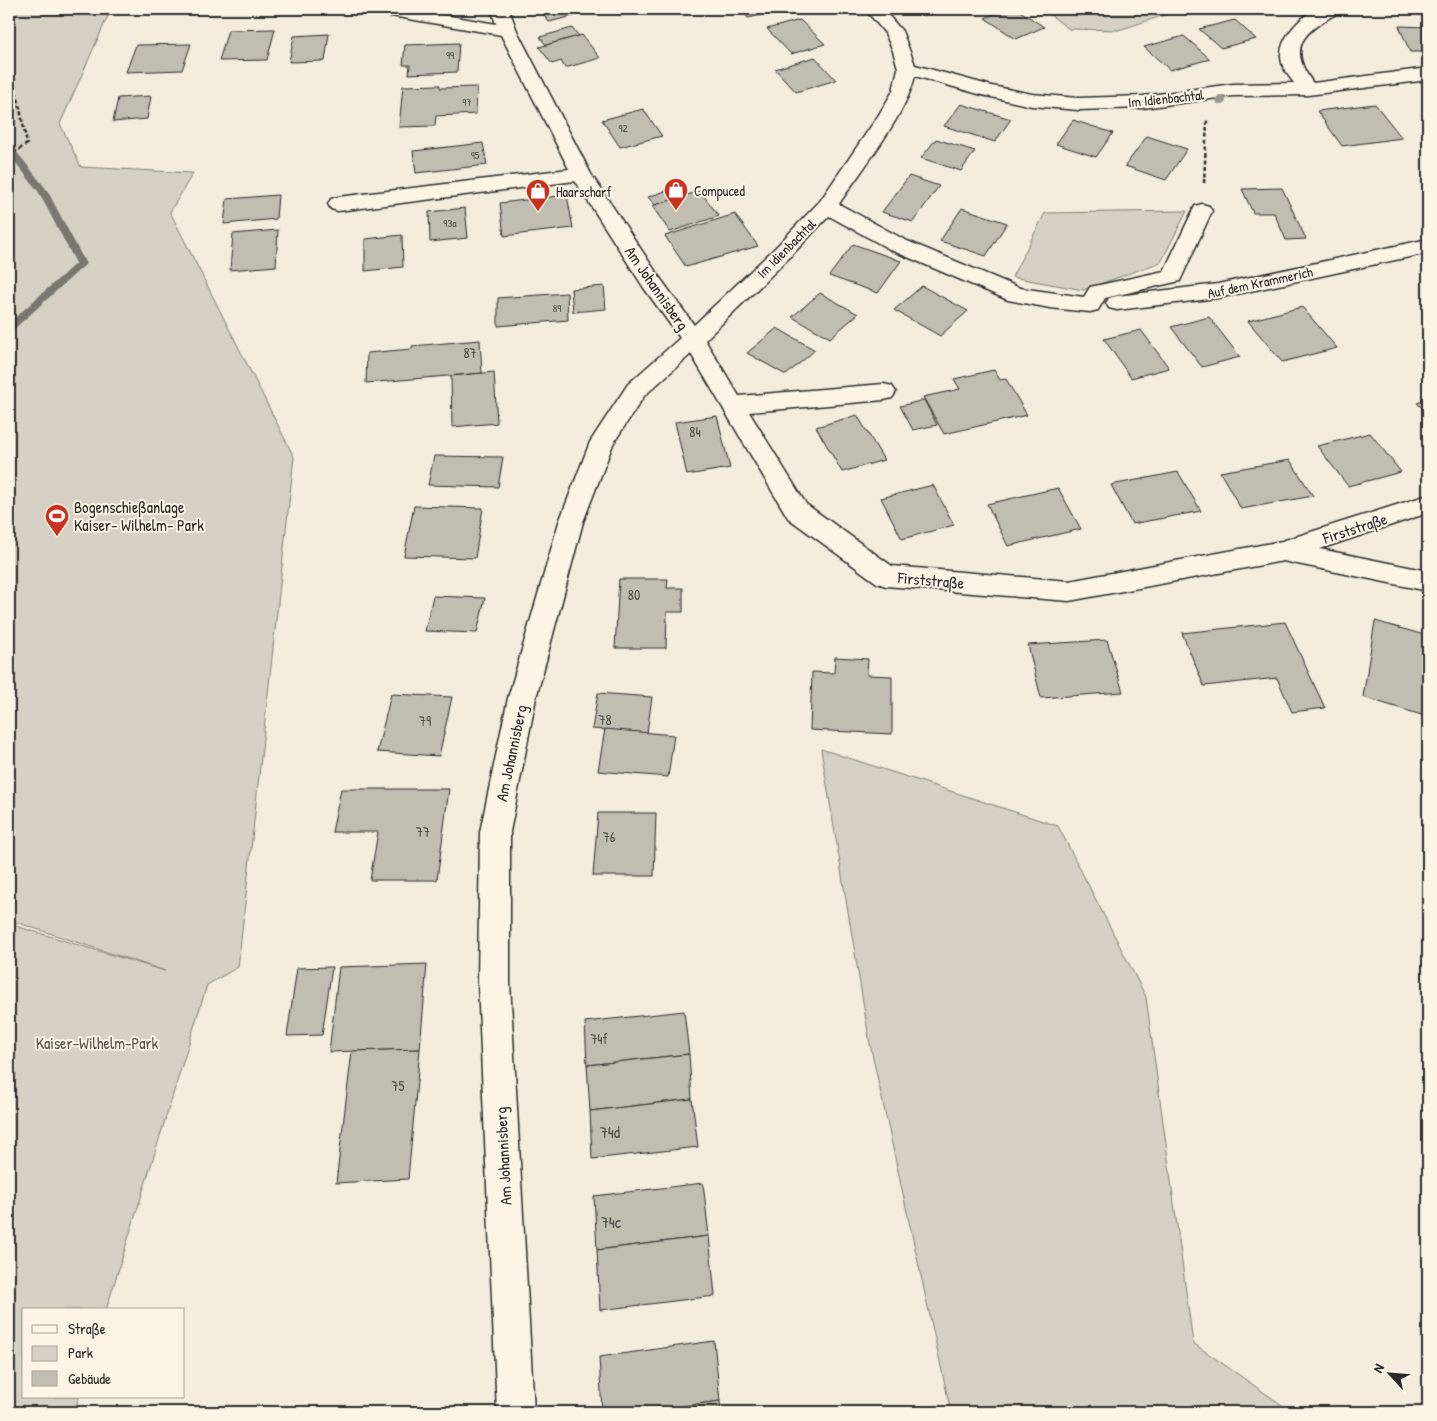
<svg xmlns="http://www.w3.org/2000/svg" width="1437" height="1421" viewBox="0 0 1437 1421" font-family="'Patrick Hand',sans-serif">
<rect width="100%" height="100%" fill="#f4edde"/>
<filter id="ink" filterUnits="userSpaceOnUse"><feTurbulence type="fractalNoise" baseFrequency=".02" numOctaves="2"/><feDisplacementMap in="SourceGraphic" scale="10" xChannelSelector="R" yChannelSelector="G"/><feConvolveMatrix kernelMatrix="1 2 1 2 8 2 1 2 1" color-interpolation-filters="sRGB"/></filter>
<g filter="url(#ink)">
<g fill="#d6d1c4" stroke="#807e78">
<polygon points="9,9 111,9 60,124 81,167 193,173 170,212 294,457 238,967 207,985 106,1310 24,1310 24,1397 79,1397 74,1412 9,1412 9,924 165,971 9,920"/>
<polygon points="1042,9 1183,9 1119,30 1069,29"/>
<polygon points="1187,211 1161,262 1083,290 1012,277 1045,213"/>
<polygon points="821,749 1058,826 1146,997 1193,1343 1292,1412 951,1412 870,1044"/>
</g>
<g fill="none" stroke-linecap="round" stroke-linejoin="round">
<polygon fill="#7a7771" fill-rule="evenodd" points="9,145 12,146 47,190 86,264 13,330 9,331 9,323 76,263 38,191 9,154"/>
</g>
<g fill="#c2bdb1" stroke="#2b2b2b">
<polygon points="539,9 577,9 581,14 549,22"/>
<polygon points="741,9 790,9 748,18"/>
<polygon points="1007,9 1017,9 1044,27 1016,39 985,18"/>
<polygon points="800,20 825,44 791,54 767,29"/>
<polygon points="1235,20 1256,39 1221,48 1199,29"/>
<polygon points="1399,26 1428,27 1428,52 1410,52"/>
<polygon points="572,28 579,36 546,45 540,37"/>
<polygon points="275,29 267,60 219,61 228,30"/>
<polygon points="329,34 325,61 289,62 294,36"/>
<polygon points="582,35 600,58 565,68 561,61 552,64 539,47"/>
<polygon points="1184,36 1210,59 1170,70 1144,47"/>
<polygon points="459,43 457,72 409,74 410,65 403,65 405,45"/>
<polygon points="191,44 182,70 126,72 136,45"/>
<polygon points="815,57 836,80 796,92 775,69"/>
<polygon points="440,85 440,88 477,87 476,114 436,116 435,126 399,127 403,86"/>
<polygon points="151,96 147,119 113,122 118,98"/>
<polygon points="961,104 1011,119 995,142 944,126"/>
<polygon points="1375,104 1402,138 1342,146 1317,111"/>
<polygon points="643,109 662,136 620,147 602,120"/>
<polygon points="1073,120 1113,133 1096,157 1056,144"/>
<polygon points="1147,136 1187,149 1166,180 1125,166"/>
<polygon points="936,139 975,151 961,171 921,158"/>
<polygon points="483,143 487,165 416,173 413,151"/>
<polygon points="909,176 939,186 913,222 882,212"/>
<polygon points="677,187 684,196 655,205 648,197"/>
<polygon points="1282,188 1306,239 1286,240 1274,213 1253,213 1242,189"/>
<polygon points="700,191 719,216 670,232 652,206"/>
<polygon points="278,195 276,219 224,224 227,199"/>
<polygon points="567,195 573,228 504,236 500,203"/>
<polygon points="465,208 468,238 430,242 429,212"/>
<polygon points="962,208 1007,223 986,256 940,241"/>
<polygon points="735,214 758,246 686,267 665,236"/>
<polygon points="278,230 276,266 230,270 233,234"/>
<polygon points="402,235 403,267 365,271 365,239"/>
<polygon points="853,244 901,261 878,293 829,276"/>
<polygon points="604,286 606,309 573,312 571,289"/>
<polygon points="922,286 968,311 940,336 894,310"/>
<polygon points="567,293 568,320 498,326 498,298"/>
<polygon points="820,293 858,314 830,338 792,317"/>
<polygon points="1302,307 1337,348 1282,362 1248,321"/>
<polygon points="1209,317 1240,357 1202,367 1171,327"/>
<polygon points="777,328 815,350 786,375 747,353"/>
<polygon points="1141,330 1169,368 1131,378 1104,339"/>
<polygon points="480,340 482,373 366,383 367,353 412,349 412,346"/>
<polygon points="994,370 1000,380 1006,379 1027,415 944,434 923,397 960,389 954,379"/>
<polygon points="494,372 497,423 452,427 451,376"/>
<polygon points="1428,399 1428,414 1417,403"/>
<polygon points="924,400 937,425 913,430 900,406"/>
<polygon points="857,415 884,460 842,472 816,427"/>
<polygon points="717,416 730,468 687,475 675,422"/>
<polygon points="1370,433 1401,472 1348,486 1317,446"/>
<polygon points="434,456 503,457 498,487 428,485"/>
<polygon points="1290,460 1313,496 1241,509 1220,472"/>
<polygon points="1178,472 1201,511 1132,524 1111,485"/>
<polygon points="933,485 954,525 902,539 881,498"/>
<polygon points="1058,488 1081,529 1008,546 987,504"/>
<polygon points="414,506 483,508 475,558 404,556"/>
<polygon points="619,579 668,579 667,588 683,588 683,612 667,612 666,648 615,648"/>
<polygon points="433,596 485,598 477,633 425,631"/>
<polygon points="1375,621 1428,636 1428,717 1363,697"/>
<polygon points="1285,622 1325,708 1292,712 1277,678 1204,686 1182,633"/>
<polygon points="1107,640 1123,692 1041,698 1028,645"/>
<polygon points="835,657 868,659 867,675 892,676 892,734 810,730 812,672 834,673"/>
<polygon points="598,693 652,697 647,733 592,729"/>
<polygon points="391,694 452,697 439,756 377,752"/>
<polygon points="605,729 674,735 668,777 598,771"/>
<polygon points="341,789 449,789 437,880 370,880 378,832 332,832"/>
<polygon points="598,813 656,813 654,876 593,876"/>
<polygon points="427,964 420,1049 329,1052 339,967"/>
<polygon points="332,967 322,1035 287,1036 297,968"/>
<polygon points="684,1011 689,1054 587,1065 585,1022"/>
<polygon points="420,1049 408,1179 336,1183 352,1051"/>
<polygon points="689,1054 692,1099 590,1111 587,1065"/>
<polygon points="692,1099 698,1147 592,1159 590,1111"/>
<polygon points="703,1183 709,1236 597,1250 594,1196"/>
<polygon points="709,1236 715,1296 600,1310 597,1250"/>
<polygon points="714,1341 720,1401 640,1412 602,1412 599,1357"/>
<polygon points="720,1401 721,1412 640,1412"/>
</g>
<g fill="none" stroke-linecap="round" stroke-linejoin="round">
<defs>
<g id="minor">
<path d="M371,9H410L496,24L491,9H509L517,31L591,174L660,278L694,325L776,247L820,201L878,116L893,91L898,68L893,51L885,33L865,9H883L902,31L915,65L992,86L1032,94L1078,98L1143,96L1233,84L1294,83C1288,75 1281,67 1281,56C1280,38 1301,15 1318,9C1324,7 1335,9 1341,9L1338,13C1304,31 1286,47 1313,83L1428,68V80L1308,95L1233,96L1143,108L1078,110L1032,106L982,95L915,76C906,115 862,169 839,204L905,240L1020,288L1084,297L1090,287L1164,271L1195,206L1202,204L1209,206L1212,211L1180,281L1105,298L1098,310L1090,312L1050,308L1008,300L891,250L829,216L790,257L705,340L739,396L884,384L892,386L896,392L892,398L884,400L749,412L806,504L892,566L1069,581L1282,541L1428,495V513L1320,549L1428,571V591L1283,561L1069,601L886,586L877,583L788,518L691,354L644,396L613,444L583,522L536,698L510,832V983L534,1412H497L478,983L480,832L508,698L559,522L590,442L628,384L680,338L644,288L575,181L338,211L331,209L328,204L331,199L338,197L569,169L501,35L380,14L374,13Z"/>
<polygon points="1428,239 1428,253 1218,298 1117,310 1109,308 1106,303 1109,298 1117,296 1218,284"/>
</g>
</defs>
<use href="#minor" stroke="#2b2b2b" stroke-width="3"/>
<g stroke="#2b2b2b" stroke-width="2.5" stroke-dasharray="4 2.5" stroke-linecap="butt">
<polyline points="9,54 27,144 9,156"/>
<polyline points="1204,183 1207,120"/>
</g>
<use href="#minor" fill="#fcf5e5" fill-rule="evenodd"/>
</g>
<circle fill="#9d9990" cx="1221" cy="100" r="5"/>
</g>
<defs>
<symbol id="shop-pin" viewBox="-11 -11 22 30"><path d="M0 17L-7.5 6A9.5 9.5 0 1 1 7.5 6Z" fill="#c8321e" stroke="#fcf5e5"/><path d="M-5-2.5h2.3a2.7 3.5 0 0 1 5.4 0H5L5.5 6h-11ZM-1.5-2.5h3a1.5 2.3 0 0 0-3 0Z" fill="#fff"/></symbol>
<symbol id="stadium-pin" viewBox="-11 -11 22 30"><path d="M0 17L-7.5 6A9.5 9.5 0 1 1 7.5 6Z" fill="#c8321e" stroke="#fcf5e5"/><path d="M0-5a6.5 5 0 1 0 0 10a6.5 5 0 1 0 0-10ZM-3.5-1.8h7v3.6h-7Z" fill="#fff"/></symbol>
</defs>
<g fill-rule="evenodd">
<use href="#shop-pin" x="662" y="176" width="28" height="38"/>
<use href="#shop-pin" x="524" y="177" width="28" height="38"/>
<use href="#stadium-pin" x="43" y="502" width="28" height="38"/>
</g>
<g text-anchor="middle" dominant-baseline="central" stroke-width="4" stroke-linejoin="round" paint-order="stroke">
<g font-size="11" fill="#51504c">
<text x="450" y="55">99</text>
<text x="467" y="102">97</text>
<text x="623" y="128">92</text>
<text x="475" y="155">95</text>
<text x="450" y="223">93a</text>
<text x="557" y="308">89</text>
</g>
<g font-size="14" fill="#2b2b2b" stroke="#fcf5e5">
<text transform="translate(1166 98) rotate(-6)">Im Idienbachtal</text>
<text transform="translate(786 248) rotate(-45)">Im Idienbachtal</text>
<text transform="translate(1260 282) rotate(-12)">Auf dem Krammerich</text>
</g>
<g font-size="14" fill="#2b2b2b" stroke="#fcf5e5" text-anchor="start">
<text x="694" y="190">Compuced</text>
<text x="556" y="191">Haarscharf</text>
</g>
<g font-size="14" fill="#51504c">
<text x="470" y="352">87</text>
<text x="695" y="431">84</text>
<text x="634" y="594">80</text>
<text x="605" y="719">78</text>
<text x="425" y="720">79</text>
<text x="423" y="831">77</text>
<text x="609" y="836">76</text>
<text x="599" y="1038">74f</text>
<text x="398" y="1085">75</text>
</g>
<g font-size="16" fill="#2b2b2b" stroke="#fcf5e5">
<text transform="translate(657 288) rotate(55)">Am Johannisberg</text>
<text transform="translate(1355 528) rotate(-18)">Firststraße</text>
<text transform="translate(931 580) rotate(5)">Firststraße</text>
<text transform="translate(511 753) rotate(-78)">Am Johannisberg</text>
<text transform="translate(503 1156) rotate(-93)">Am Johannisberg</text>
</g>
<g font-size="16" fill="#2b2b2b" stroke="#fcf5e5" text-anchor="start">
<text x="74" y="507">Bogenschießanlage<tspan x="74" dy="18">Kaiser- Wilhelm- Park</tspan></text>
</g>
<g font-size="16" fill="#565451" stroke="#fcf5e5">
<text x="97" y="1043">Kaiser-Wilhelm-Park</text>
</g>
<g font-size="16" fill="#51504c">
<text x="610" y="1132">74d</text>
<text x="611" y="1222">74c</text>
</g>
</g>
<rect width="1437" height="1421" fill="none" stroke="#fcf5e5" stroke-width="30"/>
<rect x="15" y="15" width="1407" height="1391" fill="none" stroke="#2b2b2b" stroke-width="2" filter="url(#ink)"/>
<rect x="22" y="1308" width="162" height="90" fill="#fcf5e5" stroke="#a8a49b"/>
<rect x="32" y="1325" width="25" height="8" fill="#fcf5e5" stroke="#a8a49b"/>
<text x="68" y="1334" font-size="15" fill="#2b2b2b">Straße</text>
<rect x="32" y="1346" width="25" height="15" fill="#d6d1c4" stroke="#a8a49b"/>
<text x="68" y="1358" font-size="15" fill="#2b2b2b">Park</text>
<rect x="32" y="1371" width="25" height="15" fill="#c2bdb1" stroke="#a8a49b"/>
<text x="68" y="1384" font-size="15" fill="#2b2b2b">Gebäude</text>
<g transform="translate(1390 1374) rotate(296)" stroke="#fcf5e5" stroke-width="4" paint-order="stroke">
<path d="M0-4L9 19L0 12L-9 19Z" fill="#2b2b2b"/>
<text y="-8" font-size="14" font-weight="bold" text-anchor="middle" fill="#2b2b2b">N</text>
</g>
</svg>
